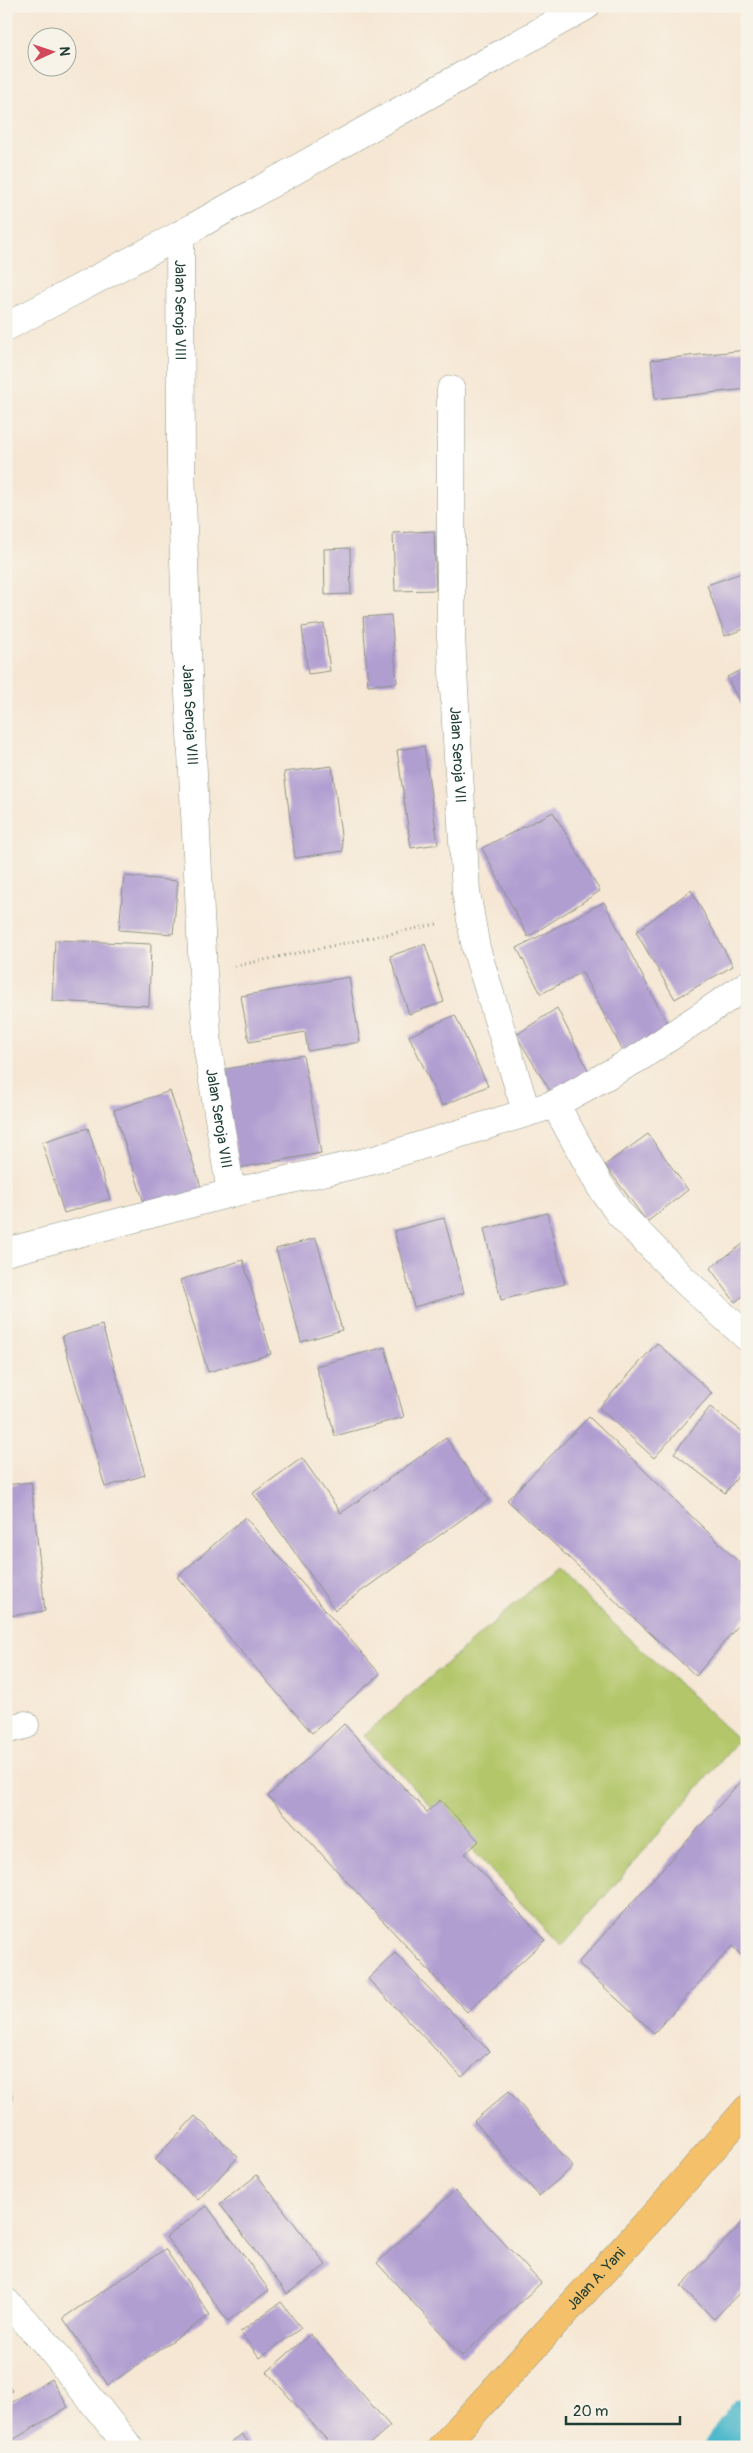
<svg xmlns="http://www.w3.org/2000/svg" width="753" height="2453" viewBox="0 0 753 2453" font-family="Pangolin,sans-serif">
<rect width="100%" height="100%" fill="#f7f3e8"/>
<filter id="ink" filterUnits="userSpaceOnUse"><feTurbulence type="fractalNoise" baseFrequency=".02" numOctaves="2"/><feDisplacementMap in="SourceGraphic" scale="10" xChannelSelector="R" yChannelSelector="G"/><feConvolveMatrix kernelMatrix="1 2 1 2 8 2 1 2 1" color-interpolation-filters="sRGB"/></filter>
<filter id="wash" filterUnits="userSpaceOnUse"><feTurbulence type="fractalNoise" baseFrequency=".0096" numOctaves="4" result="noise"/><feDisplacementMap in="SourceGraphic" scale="20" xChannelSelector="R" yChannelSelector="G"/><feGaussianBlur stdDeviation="1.12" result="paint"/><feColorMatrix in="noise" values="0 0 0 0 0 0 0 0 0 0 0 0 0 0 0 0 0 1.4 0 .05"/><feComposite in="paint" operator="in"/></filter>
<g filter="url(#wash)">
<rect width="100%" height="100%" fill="#f6e7d4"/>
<polygon fill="#b3c669" stroke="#69824e" points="555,1569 739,1740 562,1946 364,1735"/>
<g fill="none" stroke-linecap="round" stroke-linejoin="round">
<polyline stroke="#4eb8cb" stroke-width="40" points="724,2447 747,2417"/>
</g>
<g id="blocks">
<g fill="#b19ed1">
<polygon points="747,350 747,389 655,399 651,360"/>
<polygon points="434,531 436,590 395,591 393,533"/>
<polygon points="350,548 351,594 325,595 324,549"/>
<polygon points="747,571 747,628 725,636 707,585"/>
<polygon points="391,615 397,683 368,685 363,617"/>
<polygon points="324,624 330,671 308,674 302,627"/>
<polygon points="747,667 747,717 727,677"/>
<polygon points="424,746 438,844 411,848 397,750"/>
<polygon points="332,766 343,851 295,858 284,772"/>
<polygon points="553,812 600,891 528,937 482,848"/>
<polygon points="124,876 178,881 173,934 119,930"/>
<polygon points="691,890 733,966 675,999 636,932"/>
<polygon points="604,902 671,1031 625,1055 582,972 541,994 517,948"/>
<polygon points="55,940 151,944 149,1006 52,1001"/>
<polygon points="425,944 444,1002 409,1014 390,956"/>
<polygon points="349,977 360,1042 308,1051 305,1032 249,1042 241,996"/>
<polygon points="557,1008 592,1078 552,1094 516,1035"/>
<polygon points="455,1015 488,1086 442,1106 409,1036"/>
<polygon points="303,1055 321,1153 239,1168 221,1070"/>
<polygon points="170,1091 202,1190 146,1209 114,1110"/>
<polygon points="88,1128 110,1199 64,1213 42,1142"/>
<polygon points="648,1134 688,1190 647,1222 605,1165"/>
<polygon points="547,1213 565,1284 501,1300 484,1229"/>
<polygon points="444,1218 464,1293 414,1307 394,1231"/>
<polygon points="316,1238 342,1330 301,1342 276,1249"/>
<polygon points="747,1241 747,1293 735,1302 710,1268"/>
<polygon points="243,1260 271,1354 208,1372 180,1280"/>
<polygon points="102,1325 145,1475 105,1487 62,1336"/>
<polygon points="657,1343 712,1393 654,1458 599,1408"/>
<polygon points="385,1347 404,1417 335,1436 316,1366"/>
<polygon points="710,1407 747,1435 747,1465 725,1493 674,1453"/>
<polygon points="589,1417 747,1570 747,1615 696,1676 507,1500"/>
<polygon points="446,1438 489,1500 335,1610 253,1493 302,1458 341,1513"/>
<polygon points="31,1482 45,1611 9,1616 6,1589 6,1485"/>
<polygon points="245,1517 380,1674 312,1733 177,1577"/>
<polygon points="344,1724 427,1812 440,1800 479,1841 465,1854 545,1940 467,2012 268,1796"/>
<polygon points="747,1774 747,1961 732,1946 654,2033 578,1963"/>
<polygon points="395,1953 489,2051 462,2077 368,1979"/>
<polygon points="6,2081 13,2100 6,2102"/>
<polygon points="509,2091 573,2167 539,2196 474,2121"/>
<polygon points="195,2116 238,2157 198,2200 155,2159"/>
<polygon points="257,2175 326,2265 287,2294 220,2204"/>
<polygon points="455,2190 541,2283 462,2356 377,2263"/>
<polygon points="207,2206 269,2290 228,2321 166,2237"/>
<polygon points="747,2218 747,2285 714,2319 681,2286"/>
<polygon points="165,2249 210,2315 108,2385 63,2318"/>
<polygon points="281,2302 301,2328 260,2358 240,2332"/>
<polygon points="310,2334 390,2426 366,2447 333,2447 267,2372"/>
<polygon points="51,2379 68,2407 6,2444 6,2406"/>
<polygon points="6,2381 12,2391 6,2394"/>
<polygon points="242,2434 252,2447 226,2447"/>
</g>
</g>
</g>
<g filter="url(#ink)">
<use href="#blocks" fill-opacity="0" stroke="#8a9284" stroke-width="1"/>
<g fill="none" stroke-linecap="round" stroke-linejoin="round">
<defs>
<g id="minor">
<path id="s1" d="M180,235L181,465L187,653L203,973L208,1050L231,1193"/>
<polyline points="6,327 180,235 586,6"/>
<path id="s2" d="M451,390V637L466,892L476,948L526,1111"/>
<polyline points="555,1104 599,1184 619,1213 684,1280 747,1337"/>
<polyline points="6,1252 231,1193 374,1160 555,1104 640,1057 747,985"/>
<polyline points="6,1730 25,1725"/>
<polyline points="6,2302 45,2342 129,2447"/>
</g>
<g id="trunk">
<path id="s3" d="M442,2447L657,2212L747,2109"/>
</g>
</defs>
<use href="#minor" stroke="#8a9284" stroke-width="29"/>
<use href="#trunk" stroke="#8a9284" stroke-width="29"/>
<polyline stroke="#8a9284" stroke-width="3" stroke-dasharray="1 4" stroke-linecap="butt" points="235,966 437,924"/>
<use href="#minor" stroke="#fff" stroke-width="28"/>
<use href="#trunk" stroke="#f4c16a" stroke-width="28"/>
</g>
</g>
<g text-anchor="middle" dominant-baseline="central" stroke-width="4.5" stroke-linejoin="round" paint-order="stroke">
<g font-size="15" fill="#1f3d34" stroke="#f7f3e8">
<text stroke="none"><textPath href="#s1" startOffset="75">Jalan Seroja VIII</textPath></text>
<text stroke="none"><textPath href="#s1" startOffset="480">Jalan Seroja VIII</textPath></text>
<text stroke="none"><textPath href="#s2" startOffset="365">Jalan Seroja VII</textPath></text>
<text stroke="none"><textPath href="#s1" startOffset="885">Jalan Seroja VIII</textPath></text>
<text stroke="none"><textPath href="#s3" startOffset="228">Jalan A. Yani</textPath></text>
</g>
</g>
<rect width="753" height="2453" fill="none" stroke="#f7f3e8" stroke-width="25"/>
<g transform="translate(52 52) rotate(87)"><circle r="24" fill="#f7f3e8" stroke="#a1aaa0"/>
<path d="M0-4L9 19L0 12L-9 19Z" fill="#d1495b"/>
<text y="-8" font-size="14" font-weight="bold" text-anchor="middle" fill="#1f3d34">N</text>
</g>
<path d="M566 2416v8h114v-8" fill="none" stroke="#1f3d34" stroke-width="2.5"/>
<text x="573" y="2416" font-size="15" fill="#1f3d34" stroke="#f7f3e8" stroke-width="4" paint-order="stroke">20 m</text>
</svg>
